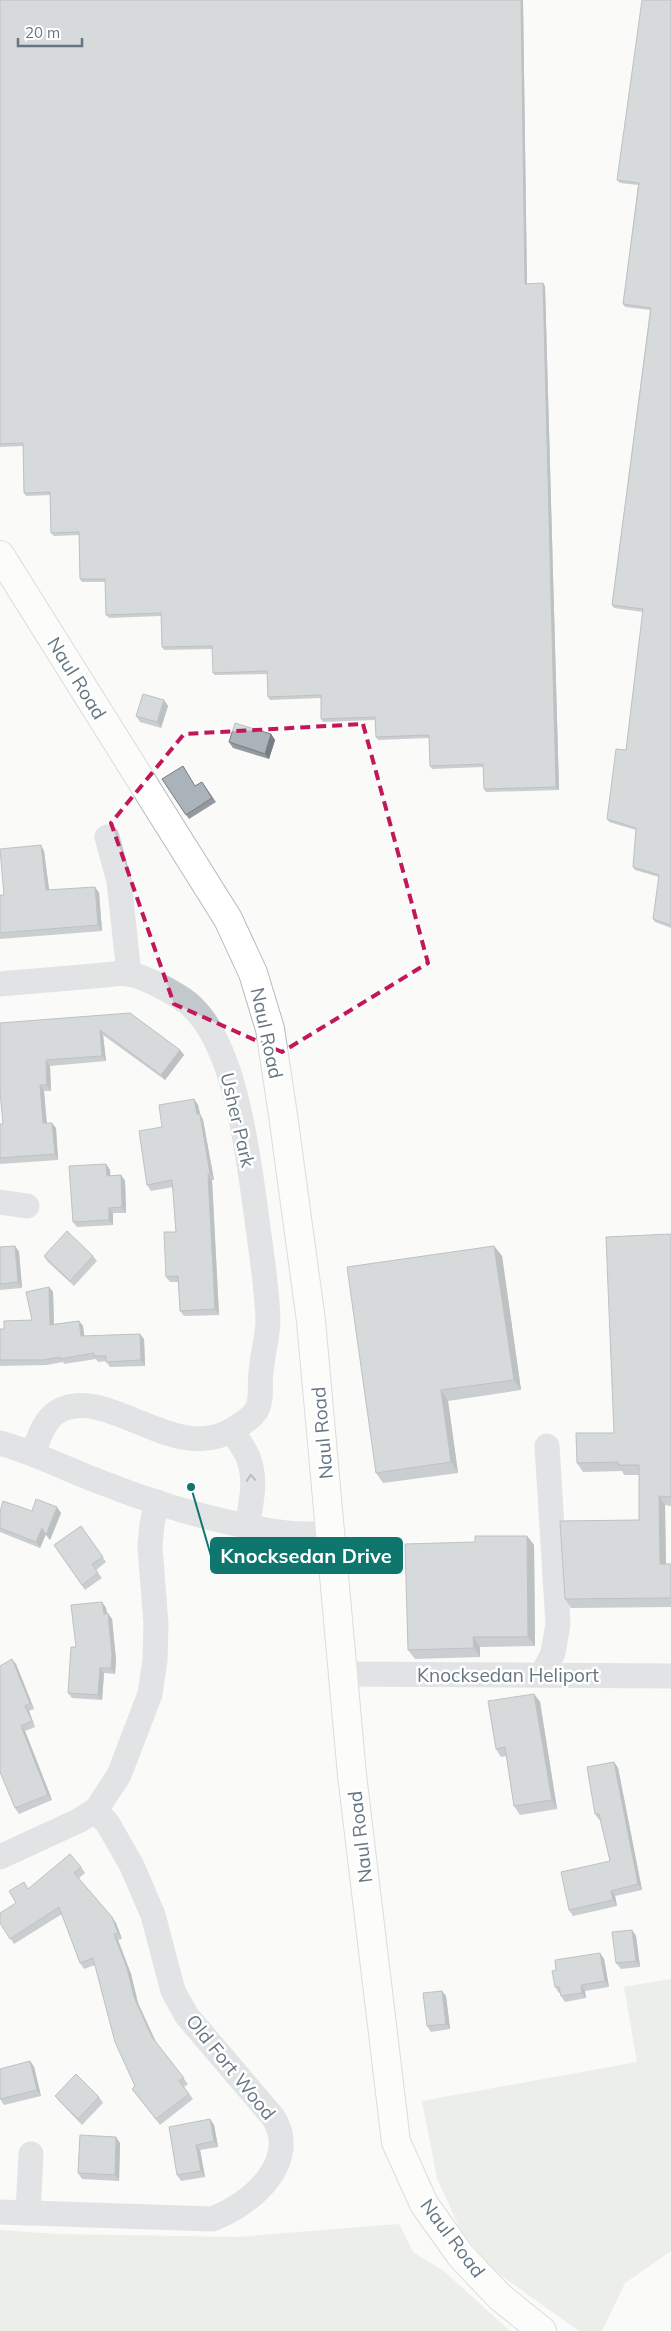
<svg xmlns="http://www.w3.org/2000/svg" width="671" height="2331" viewBox="0 0 671 2331" font-family="Mulish,sans-serif">
<rect width="100%" height="100%" fill="#fafaf8"/>
<g fill="#dadfd7">
<polygon points="671,1979 671,2251 625,2283 602,2331 579,2331 488,2266 459,2227 437,2178 422,2101 637,2062 624,1987"/>
<polygon points="399,2224 413,2252 445,2272 510,2331 0,2331 0,2230 57,2234 236,2237"/>
</g>
<g fill="none" stroke-linecap="round" stroke-linejoin="round">
<defs>
<polyline id="major" points="0,555 228,919 253,973 270,1029 283,1115 311,1321 352,1775 396,2142 424,2204 461,2256 500,2297 542,2331"/>
</defs>
<use href="#major" stroke="#b5babe" stroke-width="30"/>
<g stroke="#c3c8cc" stroke-width="25">
<polyline points="107,837 119,881 129,974"/>
<path d="M0,984C31,981 62,979 93,976C104,976 117,972 128,974C142,975 177,994 188,1003C238,1044 249,1165 258,1227C262,1258 267,1289 268,1320C268,1337 262,1355 261,1372C259,1385 263,1400 256,1411C251,1418 242,1424 235,1428C176,1468 107,1382 57,1412C44,1420 38,1440 33,1453"/>
<polyline points="0,1202 27,1206"/>
<path d="M232,1431C237,1439 244,1448 248,1457C257,1479 251,1504 247,1526"/>
<path d="M0,1443C36,1453 68,1470 103,1483C148,1501 194,1515 241,1525C271,1532 301,1537 332,1532"/>
<polyline points="344,1674 671,1676"/>
<polyline points="542,1675 553,1653 558,1624 547,1446"/>
<polyline points="0,1857 78,1821 96,1810 119,1775 150,1694 155,1660 156,1624 150,1547 152,1524 157,1502"/>
<path d="M0,2212L212,2219C252,2204 301,2161 273,2117L187,2016L173,1991L153,1915L132,1866L108,1824L96,1810"/>
<polyline points="28,2213 31,2154"/>
</g>
<use href="#major" stroke="#fff" stroke-width="28"/>
</g>
<g fill="#929a9f">
<polygon points="0,0 523,0 527,284 545,286 559,790 486,792 484,789 483,767 432,769 430,766 429,738 378,740 376,737 375,720 323,722 321,719 321,698 270,700 268,697 267,674 215,675 213,673 213,649 164,650 162,647 161,616 109,618 106,615 105,582 82,582 80,579 79,535 54,536 51,533 50,495 26,496 24,493 23,446 0,447"/>
<polygon points="671,0 671,928 655,922 653,919 659,877 635,870 633,867 636,830 609,822 607,819 626,750 643,612 614,608 612,605 650,310 625,307 623,304 638,185 620,183 617,180"/>
<polygon points="164,700 168,706 161,728 140,722 136,716"/>
<polygon points="271,734 275,740 269,759 233,748 229,742"/>
<polygon points="162,779 195,786 202,782 216,802 189,819"/>
<polygon points="44,851 49,890 95,887 99,893 102,931 0,939 0,895 4,895"/>
<polygon points="130,1013 180,1050 184,1055 165,1080 103,1035 106,1061 50,1066 51,1091 44,1091 47,1123 56,1128 58,1160 0,1164 0,1124 3,1124 0,1023"/>
<polygon points="194,1099 198,1105 200,1114 203,1120 214,1180 212,1180 219,1315 184,1316 180,1311 179,1282 170,1282 166,1277 176,1232 173,1187 151,1191 147,1185 162,1127"/>
<polygon points="106,1164 110,1170 110,1176 121,1175 125,1181 126,1213 113,1213 113,1225 77,1227 73,1222"/>
<polygon points="671,1234 671,1506 665,1505 666,1564 671,1564 671,1607 571,1608 565,1599 639,1520 639,1475 624,1475 622,1471 583,1472 577,1463 614,1433"/>
<polygon points="15,1246 19,1252 22,1288 0,1290 0,1247"/>
<polygon points="494,1246 502,1256 521,1390 448,1401 458,1473 383,1483 376,1473"/>
<polygon points="44,1256 93,1256 97,1261 74,1286 48,1262"/>
<polygon points="49,1287 53,1292 54,1324 79,1321 83,1326 84,1336 144,1339 145,1366 110,1367 106,1361 98,1362 96,1359 64,1364 63,1362 47,1365 0,1366 0,1329 4,1329 32,1320"/>
<polygon points="32,1511 61,1513 50,1540 46,1534 40,1548 0,1532 0,1512"/>
<polygon points="81,1526 106,1562 96,1570 102,1578 85,1590 54,1545"/>
<polygon points="527,1536 534,1545 535,1646 480,1647 480,1657 415,1659 408,1650 475,1542"/>
<polygon points="102,1602 106,1608 107,1614 112,1619 116,1660 115,1674 104,1673 102,1700 72,1698 68,1693 76,1647"/>
<polygon points="16,1664 34,1709 29,1711 35,1727 25,1731 52,1800 19,1814 15,1808"/>
<polygon points="534,1694 540,1702 557,1809 520,1815 514,1806 506,1756 501,1757 496,1749"/>
<polygon points="614,1762 618,1768 642,1890 615,1896 617,1906 573,1916 569,1910 610,1861 600,1820 599,1820 595,1814"/>
<polygon points="81,1867 85,1873 79,1878 116,1923 122,1939 118,1940 131,1974 138,2003 155,2041 188,2084 184,2087 193,2099 160,2125 132,2089 135,2086 95,1965 84,1969 80,1963 62,1914 14,1944 0,1923 16,1903 29,1889"/>
<polygon points="632,1930 636,1936 640,1967 621,1969 616,1963"/>
<polygon points="600,1953 604,1959 609,1987 585,1991 586,1998 565,2002 561,1996 560,1993 559,1993 555,1987 556,1970"/>
<polygon points="442,1991 446,1996 450,2029 431,2032 427,2026"/>
<polygon points="30,2061 34,2067 41,2096 4,2105 0,2099"/>
<polygon points="55,2096 99,2097 103,2103 82,2125 59,2101"/>
<polygon points="210,2119 214,2125 218,2147 200,2150 205,2177 181,2181 177,2175"/>
<polygon points="120,2143 119,2181 82,2179 78,2173"/>
</g>
<g fill="#777d82">
<polygon points="521,0 523,0 527,287 525,284"/>
<polygon points="543,283 545,286 559,790 556,787"/>
<polygon points="164,700 168,706 161,728 157,722"/>
<polygon points="271,734 275,740 269,759 265,754"/>
<polygon points="41,845 44,851 50,896 46,890"/>
<polygon points="95,887 99,893 102,931 98,925"/>
<polygon points="100,1030 103,1035 106,1061 102,1056"/>
<polygon points="180,1050 184,1055 165,1080 161,1075"/>
<polygon points="46,1060 50,1066 51,1091 47,1085"/>
<polygon points="40,1085 44,1091 47,1129 43,1123"/>
<polygon points="194,1099 198,1105 200,1114 203,1120 214,1180 210,1174 197,1114"/>
<polygon points="52,1123 56,1128 58,1160 55,1154"/>
<polygon points="106,1164 110,1170 111,1182 107,1176"/>
<polygon points="208,1174 212,1180 219,1315 215,1309"/>
<polygon points="121,1175 125,1181 126,1213 122,1207"/>
<polygon points="109,1208 113,1213 113,1225 109,1220"/>
<polygon points="15,1246 19,1252 22,1288 18,1282"/>
<polygon points="494,1246 502,1256 521,1390 514,1380"/>
<polygon points="49,1287 53,1292 54,1330 50,1325"/>
<polygon points="79,1321 83,1326 85,1341 81,1336"/>
<polygon points="140,1334 144,1339 145,1366 141,1360"/>
<polygon points="441,1390 448,1401 458,1473 451,1462"/>
<polygon points="659,1496 665,1505 666,1573 660,1564"/>
<polygon points="57,1507 61,1513 50,1540 46,1535"/>
<polygon points="42,1528 46,1534 40,1548 36,1542"/>
<polygon points="527,1536 534,1545 535,1646 528,1637"/>
<polygon points="102,1602 106,1608 108,1620 104,1614"/>
<polygon points="108,1613 112,1619 116,1660 115,1674 111,1668"/>
<polygon points="473,1637 480,1647 480,1657 474,1648"/>
<polygon points="12,1659 16,1664 34,1709 30,1703"/>
<polygon points="100,1668 104,1673 102,1700 98,1695"/>
<polygon points="534,1694 540,1702 557,1809 552,1800"/>
<polygon points="25,1706 29,1711 35,1727 32,1721"/>
<polygon points="21,1726 25,1731 52,1800 48,1795"/>
<polygon points="614,1762 618,1768 642,1890 638,1884"/>
<polygon points="611,1891 615,1896 617,1906 613,1900"/>
<polygon points="112,1917 116,1923 122,1939 118,1933"/>
<polygon points="632,1930 636,1936 640,1967 636,1961"/>
<polygon points="114,1934 118,1940 131,1974 138,2003 156,2042 152,2037 134,1997"/>
<polygon points="600,1953 604,1959 609,1987 605,1981"/>
<polygon points="581,1985 585,1991 586,1998 582,1993"/>
<polygon points="442,1991 446,1996 450,2029 446,2024"/>
<polygon points="30,2061 34,2067 41,2096 37,2090"/>
<polygon points="210,2119 214,2125 218,2147 214,2141"/>
<polygon points="116,2137 120,2143 119,2181 115,2175"/>
<polygon points="196,2145 200,2150 205,2177 201,2171"/>
</g>
<g fill="#aab3b9" stroke="#777d82">
<polygon points="0,0 521,0 525,284 543,283 556,787 484,789 483,764 430,766 429,735 376,737 375,717 321,719 321,695 268,697 267,671 213,673 212,646 162,647 161,613 106,615 105,579 80,579 79,532 51,533 50,492 24,493 23,443 0,444"/>
<polygon points="642,0 671,0 671,925 653,919 659,875 633,867 636,828 607,819 616,749 626,750 643,609 612,605 651,308 623,304 639,183 617,180"/>
<polygon points="143,694 164,700 157,722 136,716"/>
<polygon points="235,723 271,734 265,754 229,742"/>
<polygon points="183,766 195,786 202,782 212,798 186,815 162,779"/>
<polygon points="41,845 46,890 95,887 98,925 0,933 0,895 4,895 0,849"/>
<polygon points="130,1013 180,1050 161,1075 100,1030 102,1056 46,1060 47,1085 40,1085 43,1123 52,1123 55,1154 0,1158 0,1124 3,1124 0,1092 0,1023"/>
<polygon points="194,1099 197,1114 200,1114 210,1174 208,1174 215,1309 180,1311 178,1276 166,1277 164,1232 176,1232 172,1180 147,1185 139,1131 162,1127 159,1105"/>
<polygon points="106,1164 107,1176 121,1175 122,1207 109,1208 109,1220 73,1222 69,1166"/>
<polygon points="67,1231 93,1256 70,1281 44,1256"/>
<polygon points="671,1234 671,1497 659,1496 660,1564 671,1564 671,1598 565,1599 560,1521 639,1520 639,1465 618,1465 618,1462 577,1463 576,1433 614,1433 606,1237"/>
<polygon points="15,1246 18,1282 0,1284 0,1247"/>
<polygon points="494,1246 514,1380 441,1390 451,1462 376,1473 347,1267"/>
<polygon points="49,1287 50,1325 79,1321 81,1336 140,1334 141,1360 106,1362 106,1356 94,1356 94,1353 60,1359 60,1357 43,1360 0,1360 0,1329 4,1329 4,1321 32,1320 26,1292"/>
<polygon points="36,1499 57,1507 46,1535 42,1528 36,1542 0,1528 0,1512 3,1501 32,1511"/>
<polygon points="81,1526 103,1557 92,1564 98,1573 82,1585 54,1545"/>
<polygon points="475,1536 527,1536 528,1637 473,1637 474,1648 408,1650 405,1544 475,1542"/>
<polygon points="102,1602 104,1614 108,1613 112,1655 111,1668 100,1668 98,1695 68,1693 71,1647 76,1647 71,1605"/>
<polygon points="12,1659 30,1703 25,1706 32,1721 21,1726 48,1795 15,1808 0,1772 0,1666"/>
<polygon points="534,1694 552,1800 514,1806 505,1747 496,1749 488,1701"/>
<polygon points="614,1762 638,1884 611,1891 613,1900 569,1910 561,1872 610,1861 599,1814 595,1814 587,1767"/>
<polygon points="70,1854 81,1867 74,1873 112,1917 118,1933 114,1934 127,1968 134,1997 152,2037 184,2078 179,2081 189,2094 156,2119 132,2089 135,2086 115,2042 93,1958 80,1963 59,1907 10,1939 0,1923 0,1913 16,1903 9,1891 24,1882 28,1889"/>
<polygon points="632,1930 636,1961 616,1963 612,1932"/>
<polygon points="600,1953 605,1981 581,1985 582,1993 561,1996 559,1987 555,1987 552,1971 556,1970 555,1960"/>
<polygon points="442,1991 446,2024 427,2026 423,1993"/>
<polygon points="30,2061 37,2090 0,2099 0,2069"/>
<polygon points="76,2074 99,2097 78,2119 55,2096"/>
<polygon points="210,2119 214,2141 196,2145 201,2171 177,2175 169,2127"/>
<polygon points="80,2135 116,2137 115,2175 78,2173"/>
</g>
<defs><path id="oneway-chevron" d="M-2-3.5L2.5 0L-2 3.5" fill="none" stroke-width="1.6" stroke-linecap="round" stroke-linejoin="round" transform="scale(1.25)"/></defs>
<use stroke="#6a7a87" href="#oneway-chevron" transform="translate(251 1478) rotate(-95)"/>
<path d="M0 0H671V2331H0ZM363,724L428,963L282,1052L174,1004L111,823L184,734Z" fill="#fafaf8" fill-opacity=".55" fill-rule="evenodd"/>
<path fill="none" stroke="#c2185b" stroke-width="4" stroke-dasharray="10 6" stroke-linejoin="round" d="M363,724L428,963L282,1052L174,1004L111,823L184,734Z"/>
<g text-anchor="middle" dominant-baseline="central" stroke-width="5" stroke-linejoin="round" paint-order="stroke">
<g font-size="19" fill="#657683" stroke="#fff">
<text transform="translate(77 678) rotate(58)">Naul Road</text>
<text transform="translate(267 1033) rotate(78)">Naul Road</text>
<text transform="translate(238 1120) rotate(77)">Usher Park</text>
<text transform="translate(322 1433) rotate(-95)">Naul Road</text>
<text x="508" y="1675">Knocksedan Heliport</text>
<text transform="translate(360 1837) rotate(-97)">Naul Road</text>
<text transform="translate(231 2067) rotate(51)">Old Fort Wood</text>
<text transform="translate(453 2238) rotate(53)">Naul Road</text>
</g>
</g>
<path fill="none" stroke="#0f766e" stroke-width="2" d="M191 1487L211 1556"/>
<circle fill="#0f766e" stroke="#fff" stroke-width="2" cx="191" cy="1487" r="5"/>
<rect fill="#0f766e" stroke="#0f766e" stroke-width="2" x="211" y="1538" width="191" height="35" rx="5"/>
<g font-size="20" text-anchor="middle" font-weight="bold" fill="#fff">
<text x="306" y="1563">Knocksedan Drive</text>
</g>
<path d="M18 38v8h64v-8" fill="none" stroke="#657683" stroke-width="2.5"/>
<text x="25" y="38" font-size="15" fill="#657683" stroke="#ffffff" stroke-width="4" paint-order="stroke">20 m</text>
</svg>
